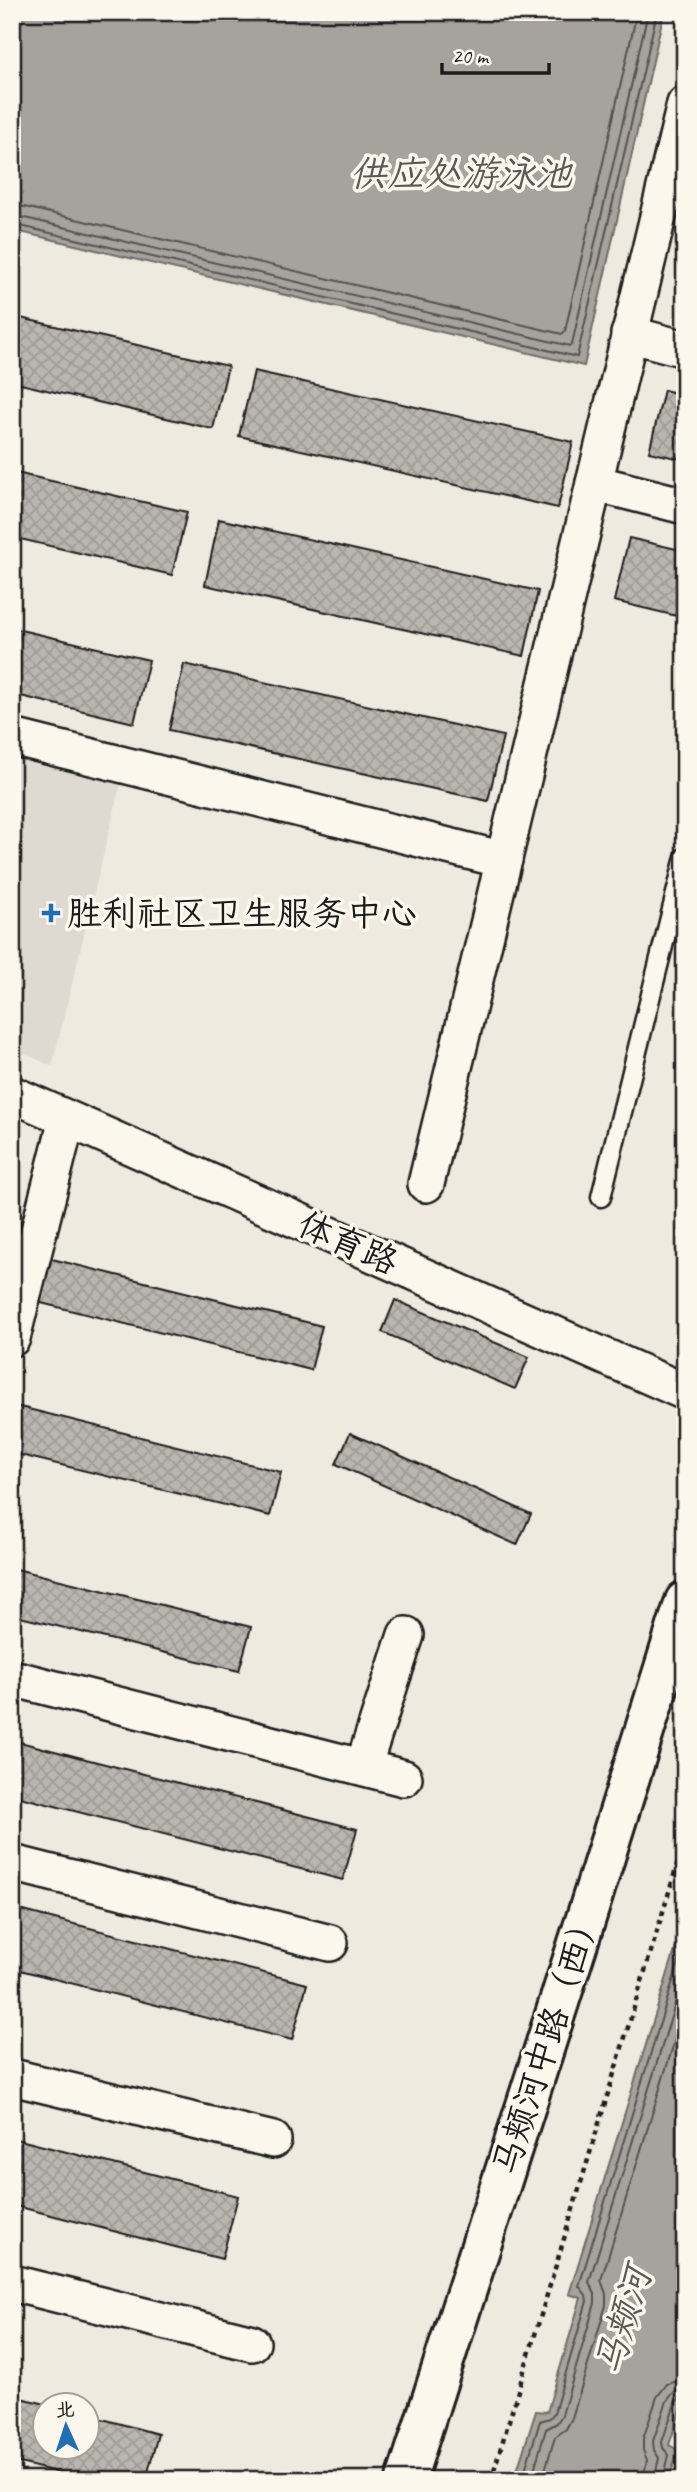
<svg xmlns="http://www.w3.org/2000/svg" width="697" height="2492" viewBox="0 0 697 2492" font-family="Caveat,'LXGW WenKai TC',sans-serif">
<defs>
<pattern id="building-cross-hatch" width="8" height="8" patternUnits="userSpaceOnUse" patternTransform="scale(1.75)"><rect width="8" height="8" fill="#b9b6af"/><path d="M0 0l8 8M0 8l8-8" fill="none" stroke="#9e9c96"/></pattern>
</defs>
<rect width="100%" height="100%" fill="#eeeadf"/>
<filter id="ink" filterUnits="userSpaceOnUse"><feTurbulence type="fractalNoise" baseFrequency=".0143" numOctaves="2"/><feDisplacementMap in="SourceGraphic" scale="14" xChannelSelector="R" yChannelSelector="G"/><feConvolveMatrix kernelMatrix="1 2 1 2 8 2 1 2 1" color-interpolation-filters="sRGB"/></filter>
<g filter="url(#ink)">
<polygon fill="#dedad1" points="12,751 122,778 52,1066 12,1048"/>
<g fill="#a6a39d" stroke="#6f6d69" stroke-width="2">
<polygon points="12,12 664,12 584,366 12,230"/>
<polygon points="685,1918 685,2397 669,2445 678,2450 669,2480 514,2480 536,2411 547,2412 581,2298 569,2294"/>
</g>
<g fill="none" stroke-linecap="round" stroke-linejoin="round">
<g stroke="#535250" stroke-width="2">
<polyline points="12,204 562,334 565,331 637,12"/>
<polyline points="12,215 570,346 572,344 648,12"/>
<polyline points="12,224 577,357 657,12"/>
<polyline points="522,2480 540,2421 550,2418 554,2413 587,2301 586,2295 579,2286 685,1942"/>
<polyline points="531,2480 546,2429 557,2423 562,2415 595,2303 595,2294 589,2282 685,1972"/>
<polyline points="542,2480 555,2437 566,2429 572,2418 606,2305 606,2294 601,2280 685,2007"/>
<polyline points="643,2480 647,2460 643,2450 643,2439 657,2397 667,2384 685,2379"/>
<polyline points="654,2480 659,2458 654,2450 653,2441 667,2401 674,2392 685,2390"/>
<polyline points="663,2480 669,2455 663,2448 662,2442 675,2403 679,2399 685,2399"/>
</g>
</g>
<g fill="url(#building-cross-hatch)" stroke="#1c1c1c" stroke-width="2">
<polygon points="12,316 228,366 213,429 12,382"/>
<polygon points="254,371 573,442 558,508 239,436"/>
<polygon points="664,390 685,395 685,460 649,452"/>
<polygon points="12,472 187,512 172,575 12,537"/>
<polygon points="219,519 538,591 524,656 205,585"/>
<polygon points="629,538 685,551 685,618 614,601"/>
<polygon points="12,628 149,660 134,723 12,694"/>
<polygon points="184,664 503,736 488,801 169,730"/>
<polygon points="48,1258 322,1326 311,1370 37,1302"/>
<polygon points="395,1300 529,1357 515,1389 382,1332"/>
<polygon points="12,1405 281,1472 270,1516 12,1453"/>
<polygon points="350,1433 531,1514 517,1545 336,1464"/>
<polygon points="12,1568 251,1627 239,1671 12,1615"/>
<polygon points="12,1740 357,1829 343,1880 12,1795"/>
<polygon points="12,1908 307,1984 292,2040 12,1968"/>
<polygon points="12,2138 238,2196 222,2259 12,2205"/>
<polygon points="12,2396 46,2404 46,2446 88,2446 88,2415 158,2434 146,2480 87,2480 12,2461"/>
</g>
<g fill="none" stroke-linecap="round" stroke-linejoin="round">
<defs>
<polyline id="lane" points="601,1197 685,857"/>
<g id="street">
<polyline points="629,334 685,349"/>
<polyline points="594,483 685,506"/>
<polyline points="12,737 504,860"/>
<polyline points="12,1094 685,1392"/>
<polyline points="426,1184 685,104"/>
<polyline points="12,1338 67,1119"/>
<polyline points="12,1678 404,1778"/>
<polyline points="363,1767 406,1635"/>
<polyline points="12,1863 330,1943"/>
<polyline points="12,2077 273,2140"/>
<polyline points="12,2283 252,2343"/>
</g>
<polyline id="secondary" points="406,2480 586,1918 685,1601"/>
</defs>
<use href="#lane" stroke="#1c1c1c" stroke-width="23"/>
<use href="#street" stroke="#1c1c1c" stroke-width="40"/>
<use href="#secondary" stroke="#1c1c1c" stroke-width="44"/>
<polyline stroke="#1c1c1c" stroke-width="4.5" stroke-dasharray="5 5" stroke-linecap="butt" points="491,2480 685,1839"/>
<use href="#lane" stroke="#fbf7ec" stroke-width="18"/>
<use href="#street" stroke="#fbf7ec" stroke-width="35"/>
<use href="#secondary" stroke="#fbf7ec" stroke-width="38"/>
</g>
</g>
<path fill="#1f6fb2" stroke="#fbf7ec" stroke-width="2.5" d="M47.5 902.5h7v7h7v7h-7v7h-7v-7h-7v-7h7z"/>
<g text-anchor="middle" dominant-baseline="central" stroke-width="7" stroke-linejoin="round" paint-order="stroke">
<g font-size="35" fill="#1c1c1c" stroke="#fbf7ec" text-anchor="start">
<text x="67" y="913">胜利社区卫生服务中心</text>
</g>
<g font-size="35" fill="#1c1c1c" stroke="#fbf7ec">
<text transform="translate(348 1243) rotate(24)">体育路</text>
<text transform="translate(547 2041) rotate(-72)">马颊河中路（西）</text>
</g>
<g font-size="37" font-style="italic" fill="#5a5956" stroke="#fbf7ec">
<text x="461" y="173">供应处游泳池</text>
<text transform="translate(623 2321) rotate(-73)">马颊河</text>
</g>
</g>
<rect width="697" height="2492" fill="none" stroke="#fbf7ec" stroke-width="42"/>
<rect x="21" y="21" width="655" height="2450" fill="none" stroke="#1c1c1c" stroke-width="2.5" filter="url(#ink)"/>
<g transform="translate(66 2426) rotate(357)"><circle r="33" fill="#fbf7ec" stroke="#a29f99" stroke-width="2"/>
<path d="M0-5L12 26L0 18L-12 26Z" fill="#1f6fb2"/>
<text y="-10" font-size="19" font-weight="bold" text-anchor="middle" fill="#1c1c1c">北</text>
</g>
<path d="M442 63v10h107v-10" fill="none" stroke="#1c1c1c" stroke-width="3.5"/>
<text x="452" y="63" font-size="21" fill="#1c1c1c" stroke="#fbf7ec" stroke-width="5" paint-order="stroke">20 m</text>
</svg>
